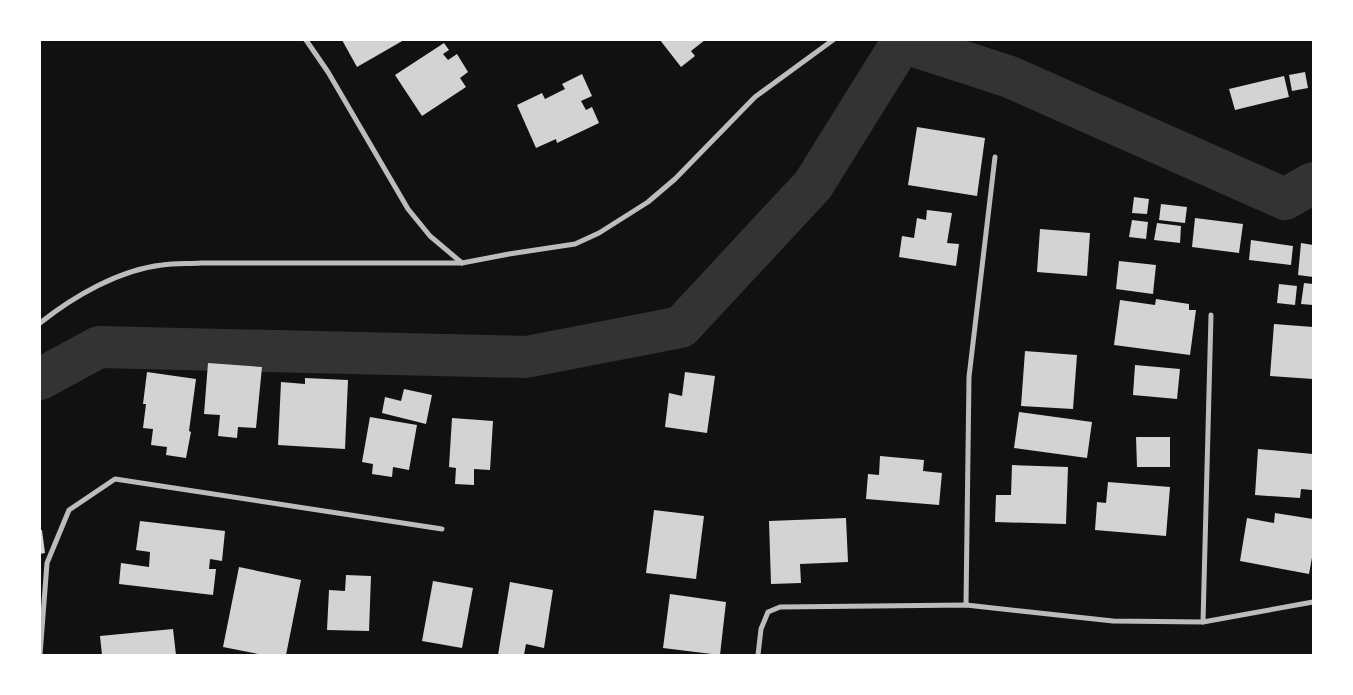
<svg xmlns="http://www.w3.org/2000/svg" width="1353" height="695" viewBox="0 0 1353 695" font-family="Roboto,sans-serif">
<rect width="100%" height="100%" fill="#111"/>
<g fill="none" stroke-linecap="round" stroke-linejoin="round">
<polyline stroke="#333" stroke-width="42" points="40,379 99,347 526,357 681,327 813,185 902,42 1010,77 1285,199 1313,183"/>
</g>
<g fill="#d3d3d3">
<polygon points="342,40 404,40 357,67"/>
<polygon points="660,40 705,40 691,51 695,56 681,67"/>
<polygon points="444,43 449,50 443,54 448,60 457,54 468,72 460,78 466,87 422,116 395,75"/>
<polygon points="1305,72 1308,88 1292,91 1289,75"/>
<polygon points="582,74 592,96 581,101 586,110 592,107 599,123 557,143 556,139 536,148 517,105 542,93 545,99 565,89 562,84"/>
<polygon points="1284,76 1289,97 1235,110 1229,89"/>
<polygon points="917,127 985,138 977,196 908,185"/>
<polygon points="1134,197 1149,199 1147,214 1132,213"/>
<polygon points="1161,204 1187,207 1185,223 1159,220"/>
<polygon points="927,210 952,213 947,243 959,244 956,266 899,257 902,236 914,238 917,218 926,220"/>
<polygon points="1195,218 1243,224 1239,253 1192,247"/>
<polygon points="1132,220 1148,222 1146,239 1129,237"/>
<polygon points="1157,223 1181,226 1180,243 1154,240"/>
<polygon points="1040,229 1090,233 1087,276 1037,272"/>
<polygon points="1251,240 1293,246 1291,265 1249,260"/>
<polygon points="1301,243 1313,245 1313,277 1298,275"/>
<polygon points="1119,261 1156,265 1153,294 1116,289"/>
<polygon points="1304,283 1313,284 1313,305 1301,304"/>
<polygon points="1279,284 1297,286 1295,305 1277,303"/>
<polygon points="1156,299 1189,304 1189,310 1196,310 1190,355 1114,345 1120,300 1155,305"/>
<polygon points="1274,324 1313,327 1313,379 1270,376"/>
<polygon points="1025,351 1077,355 1073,409 1021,406"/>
<polygon points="208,363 262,367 256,428 238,427 237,438 218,436 220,415 204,414"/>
<polygon points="1135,365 1180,369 1177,399 1133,395"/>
<polygon points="147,372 196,379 189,431 191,432 186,458 166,455 167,447 151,445 153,429 143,428 146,404 143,404"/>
<polygon points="685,372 715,376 707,433 665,427 669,393 682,396"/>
<polygon points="305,378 348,380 345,449 278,445 281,382 305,384"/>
<polygon points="404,389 432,395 426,424 382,413 385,397 401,401"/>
<polygon points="1019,412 1092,422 1087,458 1014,448"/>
<polygon points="370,417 417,425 409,470 393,467 392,477 372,474 373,464 362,462"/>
<polygon points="452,418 493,421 490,470 474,469 474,485 455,484 456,468 449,467"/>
<polygon points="1136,437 1170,437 1170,467 1137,467"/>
<polygon points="1258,449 1313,454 1312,490 1301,489 1300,498 1255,495"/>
<polygon points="880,456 924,460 923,471 942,473 939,505 866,499 868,474 879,475"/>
<polygon points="1012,465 1068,467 1066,524 995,522 996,495 1011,495"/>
<polygon points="1108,482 1170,487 1166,536 1095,530 1097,502 1106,503"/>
<polygon points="654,510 704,516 696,579 646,573"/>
<polygon points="1275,513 1313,519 1313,552 1309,574 1240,561 1247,518 1274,523"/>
<polygon points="846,518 848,562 800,564 801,583 771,584 769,521"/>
<polygon points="140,521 225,531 222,561 210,559 209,569 216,569 213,595 119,584 121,563 149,567 150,552 136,550"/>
<polygon points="40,530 42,530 45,553 40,554"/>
<polygon points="239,567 301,580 286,655 263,655 223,647"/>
<polygon points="346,575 371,576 369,631 327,630 329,590 345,591"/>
<polygon points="433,581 473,588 462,648 422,641"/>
<polygon points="510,582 553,590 544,648 526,644 524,655 498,655"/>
<polygon points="670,594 726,602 720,655 663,648"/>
<polygon points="173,629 176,655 102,655 100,636"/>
</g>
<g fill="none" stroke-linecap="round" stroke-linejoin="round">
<g stroke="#bcbcbc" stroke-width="5">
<polyline points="306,40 328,72 408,209 430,236 462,263"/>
<path d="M40,323C74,296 119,270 162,265C175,263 188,264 201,263H462L509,254L575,244L599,233L648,202L675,179L755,97L833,40"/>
<polyline points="966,605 969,377 995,157"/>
<polyline points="1203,622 1211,315"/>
<polyline points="40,655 47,563 69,510 115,479 442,529"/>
<polyline points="758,655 761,629 768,612 780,607 966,605 1113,621 1203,622 1313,602"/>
</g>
</g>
<rect width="1353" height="695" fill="none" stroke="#ffffff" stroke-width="82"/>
</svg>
